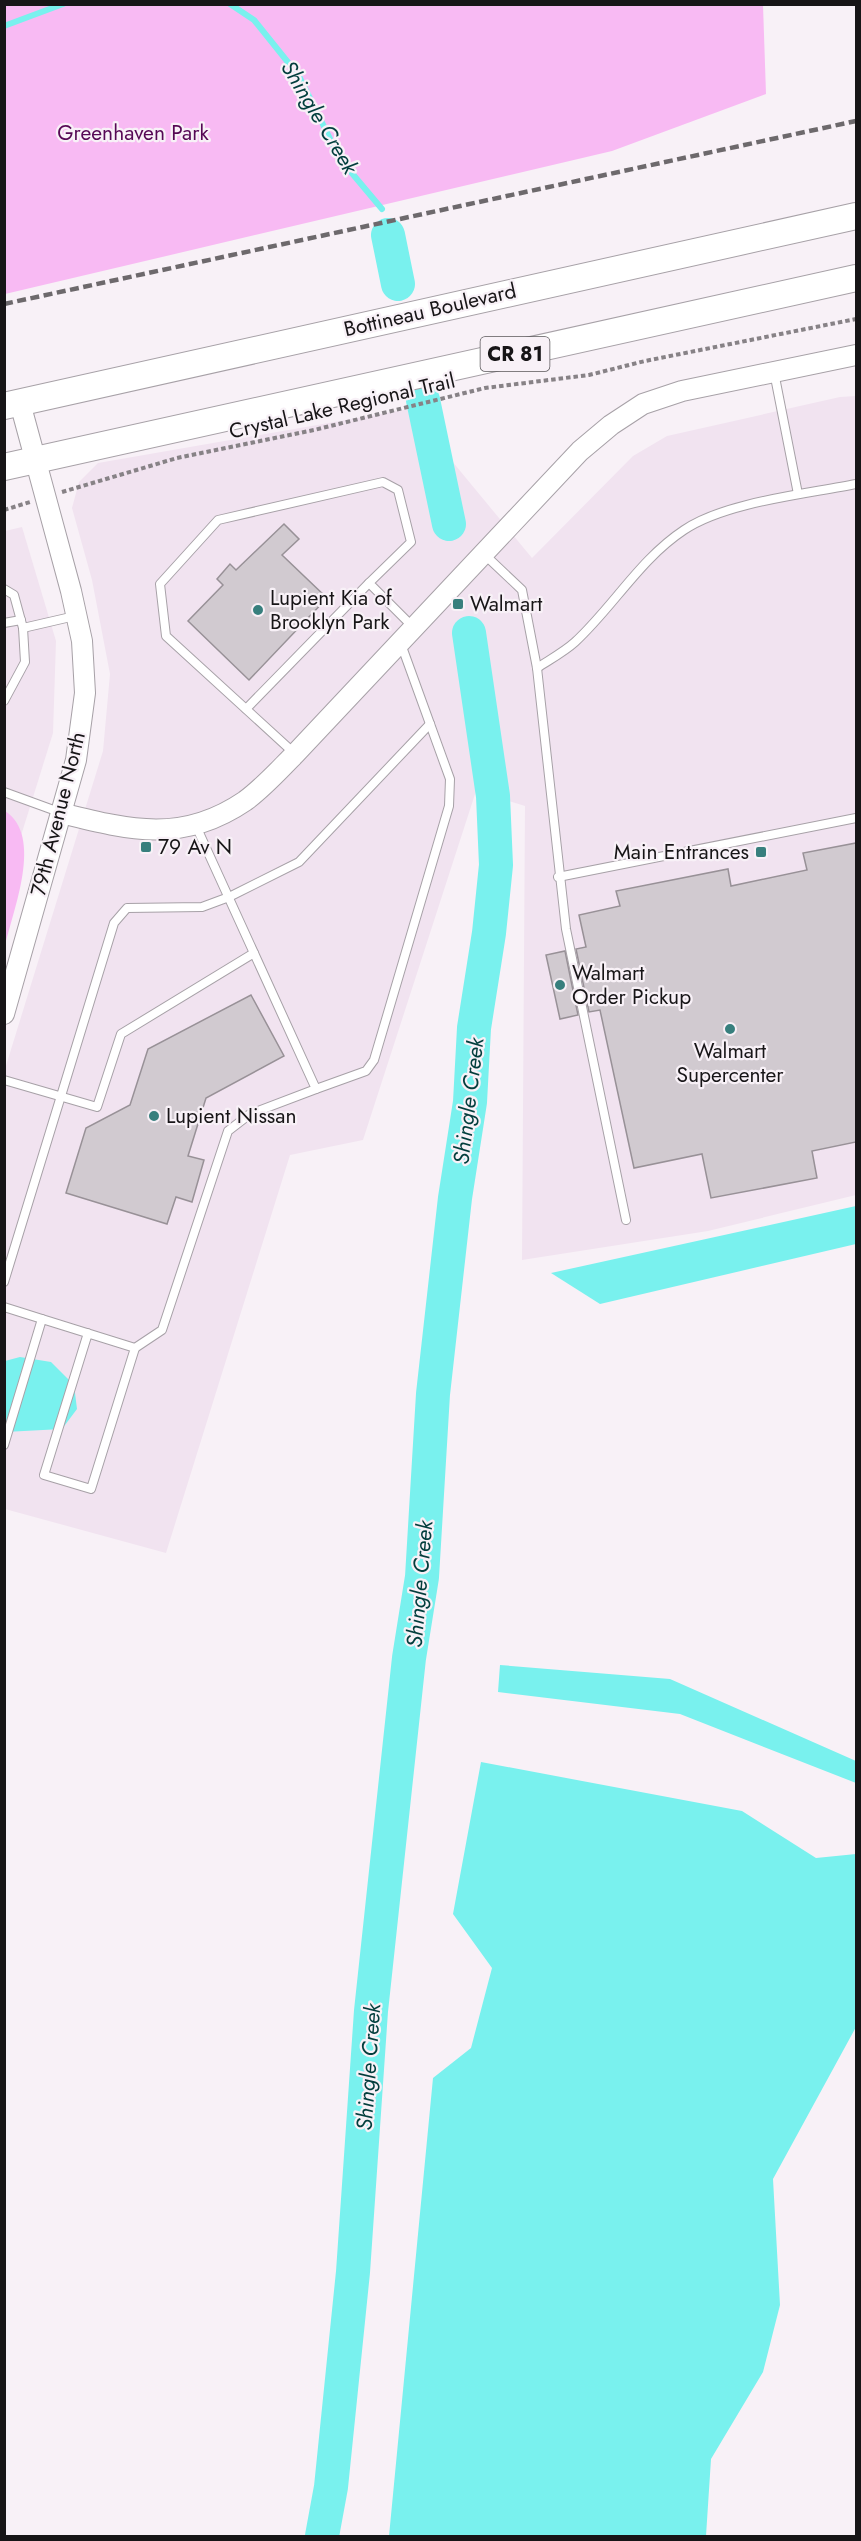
<svg xmlns="http://www.w3.org/2000/svg" width="861" height="2541" viewBox="0 0 861 2541" font-family="Jost,sans-serif">
<rect width="100%" height="100%" fill="#f8f1f7"/>
<g fill="#f1e3f0">
<polygon points="856,396 856,1195 708,1231 522,1260 525,806 476,791 363,1140 290,1155 166,1553 5,1509 5,1069 103,751 110,674 92,580 72,508 79,482 98,463 409,409 532,558 633,456 667,436 840,397"/>
<polygon points="22,527 56,641 53,733 5,887 5,531"/>
</g>
<g fill="#f8baf3">
<polygon points="4,5 763,5 766,94 612,151 5,294"/>
<path d="M5,811C44,836 13,910 5,946Z"/>
</g>
<g fill="#79f1ee">
<polygon points="856,1206 856,1244 600,1304 551,1273"/>
<polygon points="20,1357 51,1362 74,1385 77,1409 62,1429 5,1432 5,1361"/>
<polygon points="500,1665 670,1679 856,1761 856,1783 680,1714 498,1692"/>
<polygon points="481,1762 742,1811 816,1858 856,1854 856,2027 773,2179 780,2305 763,2372 711,2459 706,2536 389,2536 433,2078 471,2048 492,1968 453,1914"/>
</g>
<g fill="none" stroke-linecap="round" stroke-linejoin="round">
<g stroke="#79f1ee" stroke-width="6">
<polyline points="230,4 254,20 299,76 340,159 382,209"/>
<polyline points="4,26 63,4"/>
</g>
<g stroke="#79f1ee" stroke-width="34">
<polyline points="388,235 398,284"/>
<polyline points="423,400 449,524"/>
<polyline points="322,2536 331,2487 353,2272 371,2011 409,1658 422,1577 433,1394 455,1198 470,1102 474,1028 489,933 496,865 493,796 469,633"/>
</g>
</g>
<g fill="#d1cad0" stroke="#989197" stroke-width="1.5">
<polygon points="284,524 299,539 282,555 327,598 249,680 188,621 223,585 217,579 230,564 236,570"/>
<polygon points="856,843 856,1142 812,1151 817,1178 711,1198 702,1154 634,1168 600,1010 589,1012 576,949 586,947 579,915 620,906 616,891 728,869 731,886 807,870 803,853"/>
<polygon points="565,951 578,1015 560,1019 546,955"/>
<polygon points="251,995 284,1056 206,1098 188,1156 204,1160 192,1202 176,1197 167,1224 66,1193 86,1128 130,1105 148,1049"/>
</g>
<g fill="none" stroke-linecap="round" stroke-linejoin="round">
<defs>
<g id="service">
<polyline points="774,372 798,494"/>
<polyline points="484,554 522,590 537,668 566,929 626,1220"/>
<polyline points="4,589 14,595 23,628 25,662 4,701"/>
<polyline points="4,623 21,620"/>
<polyline points="23,628 75,616"/>
<path d="M537,668C549,660 564,652 575,642C613,607 640,559 684,530C725,502 807,494 856,484"/>
<polyline points="246,709 369,583"/>
<polyline points="294,753 166,636 160,584 218,520 383,482 398,490 411,542 369,583 413,627"/>
<polyline points="4,792 59,812"/>
<polyline points="558,877 856,818"/>
<polyline points="4,1080 97,1107 121,1034 254,953"/>
<polyline points="316,1089 366,1071 374,1060 449,806 450,779 401,644"/>
<polyline points="4,1282 114,923 127,908 202,907 229,897 299,862 430,724"/>
<polyline points="4,1307 42,1319"/>
<polyline points="135,1348 162,1330 228,1131 250,1114 316,1089 196,826"/>
<polyline points="4,1445 42,1319 135,1348 91,1489 44,1475 88,1333"/>
</g>
<g id="tertiary">
<path d="M61,813C129,830 182,844 245,801C263,788 279,770 295,754L580,451L611,425L643,404L682,391L856,355"/>
<polyline points="4,1014 76,760 85,693 82,641 71,591 20,403"/>
</g>
<g id="trunk">
<polyline points="4,406 856,216"/>
<polyline points="4,467 856,278"/>
</g>
</defs>
<use href="#service" stroke="#a7a1a7" stroke-width="10"/>
<use href="#tertiary" stroke="#a7a1a7" stroke-width="22"/>
<use href="#trunk" stroke="#a7a1a7" stroke-width="28"/>
<g stroke="#878286" stroke-width="4" stroke-dasharray="4.5 3" stroke-linecap="butt">
<polyline points="62,492 177,458 314,430 485,388 589,375 645,361 856,319"/>
<polyline points="4,510 30,502"/>
</g>
<use href="#service" stroke="#fff" stroke-width="8"/>
<use href="#tertiary" stroke="#fff" stroke-width="20"/>
<use href="#trunk" stroke="#fff" stroke-width="26"/>
<polyline stroke="#6d696c" stroke-width="4.5" stroke-dasharray="9 4.5" stroke-linecap="butt" points="4,304 856,121"/>
</g>
<g fill="#377f7d" stroke="#f8f1f7" stroke-width="2">
<rect x="452" y="598" width="12" height="12" rx="3"/>
<circle cx="258" cy="610" r="6"/>
<rect x="140" y="841" width="12" height="12" rx="3"/>
<rect x="755" y="846" width="12" height="12" rx="3"/>
<circle cx="560" cy="985" r="6"/>
<circle cx="730" cy="1029" r="6"/>
<circle cx="154" cy="1116" r="6"/>
</g>
<g text-anchor="middle" dominant-baseline="central" stroke-width="4.5" stroke-linejoin="round" paint-order="stroke">
<rect fill="#f8f1f7" stroke="#5a575a" stroke-width="1.5" x="480.5" y="337" width="69" height="34" rx="4.5"/>
<g font-size="20" font-weight="bold" fill="#171517">
<text x="515" y="354">CR 81</text>
</g>
<g font-size="21" fill="#560855" stroke="#f8f1f7">
<text x="133" y="133">Greenhaven Park</text>
</g>
<g font-size="21" fill="#171517" stroke="#f8f1f7">
<text transform="translate(430 310) rotate(-13)">Bottineau Boulevard</text>
<text transform="translate(342 406) rotate(-13)">Crystal Lake Regional Trail</text>
<text transform="translate(58 814) rotate(-76)">79th Avenue North</text>
</g>
<g font-size="21" fill="#171517" stroke="#f8f1f7" text-anchor="start">
<text x="270" y="598">Lupient Kia of<tspan x="270" dy="24">Brooklyn Park</tspan></text>
<text x="470" y="604">Walmart</text>
<text x="158" y="847">79 Av N</text>
<text x="749" y="852" text-anchor="end">Main Entrances</text>
<text x="572" y="973">Walmart<tspan x="572" dy="24">Order Pickup</tspan></text>
<text x="730" y="1051" text-anchor="middle">Walmart<tspan x="730" dy="24">Supercenter</tspan></text>
<text x="166" y="1116">Lupient Nissan</text>
</g>
<g font-size="22" font-style="italic" fill="#023e3d" stroke="#f8f1f7">
<text transform="translate(320 117) rotate(59)">Shingle Creek</text>
<text transform="translate(468 1101) rotate(-83)">Shingle Creek</text>
<text transform="translate(419 1584) rotate(-85)">Shingle Creek</text>
<text transform="translate(368 2067) rotate(-86)">Shingle Creek</text>
</g>
</g>
<rect width="861" height="2541" fill="none" stroke="#171517" stroke-width="12"/>
</svg>
